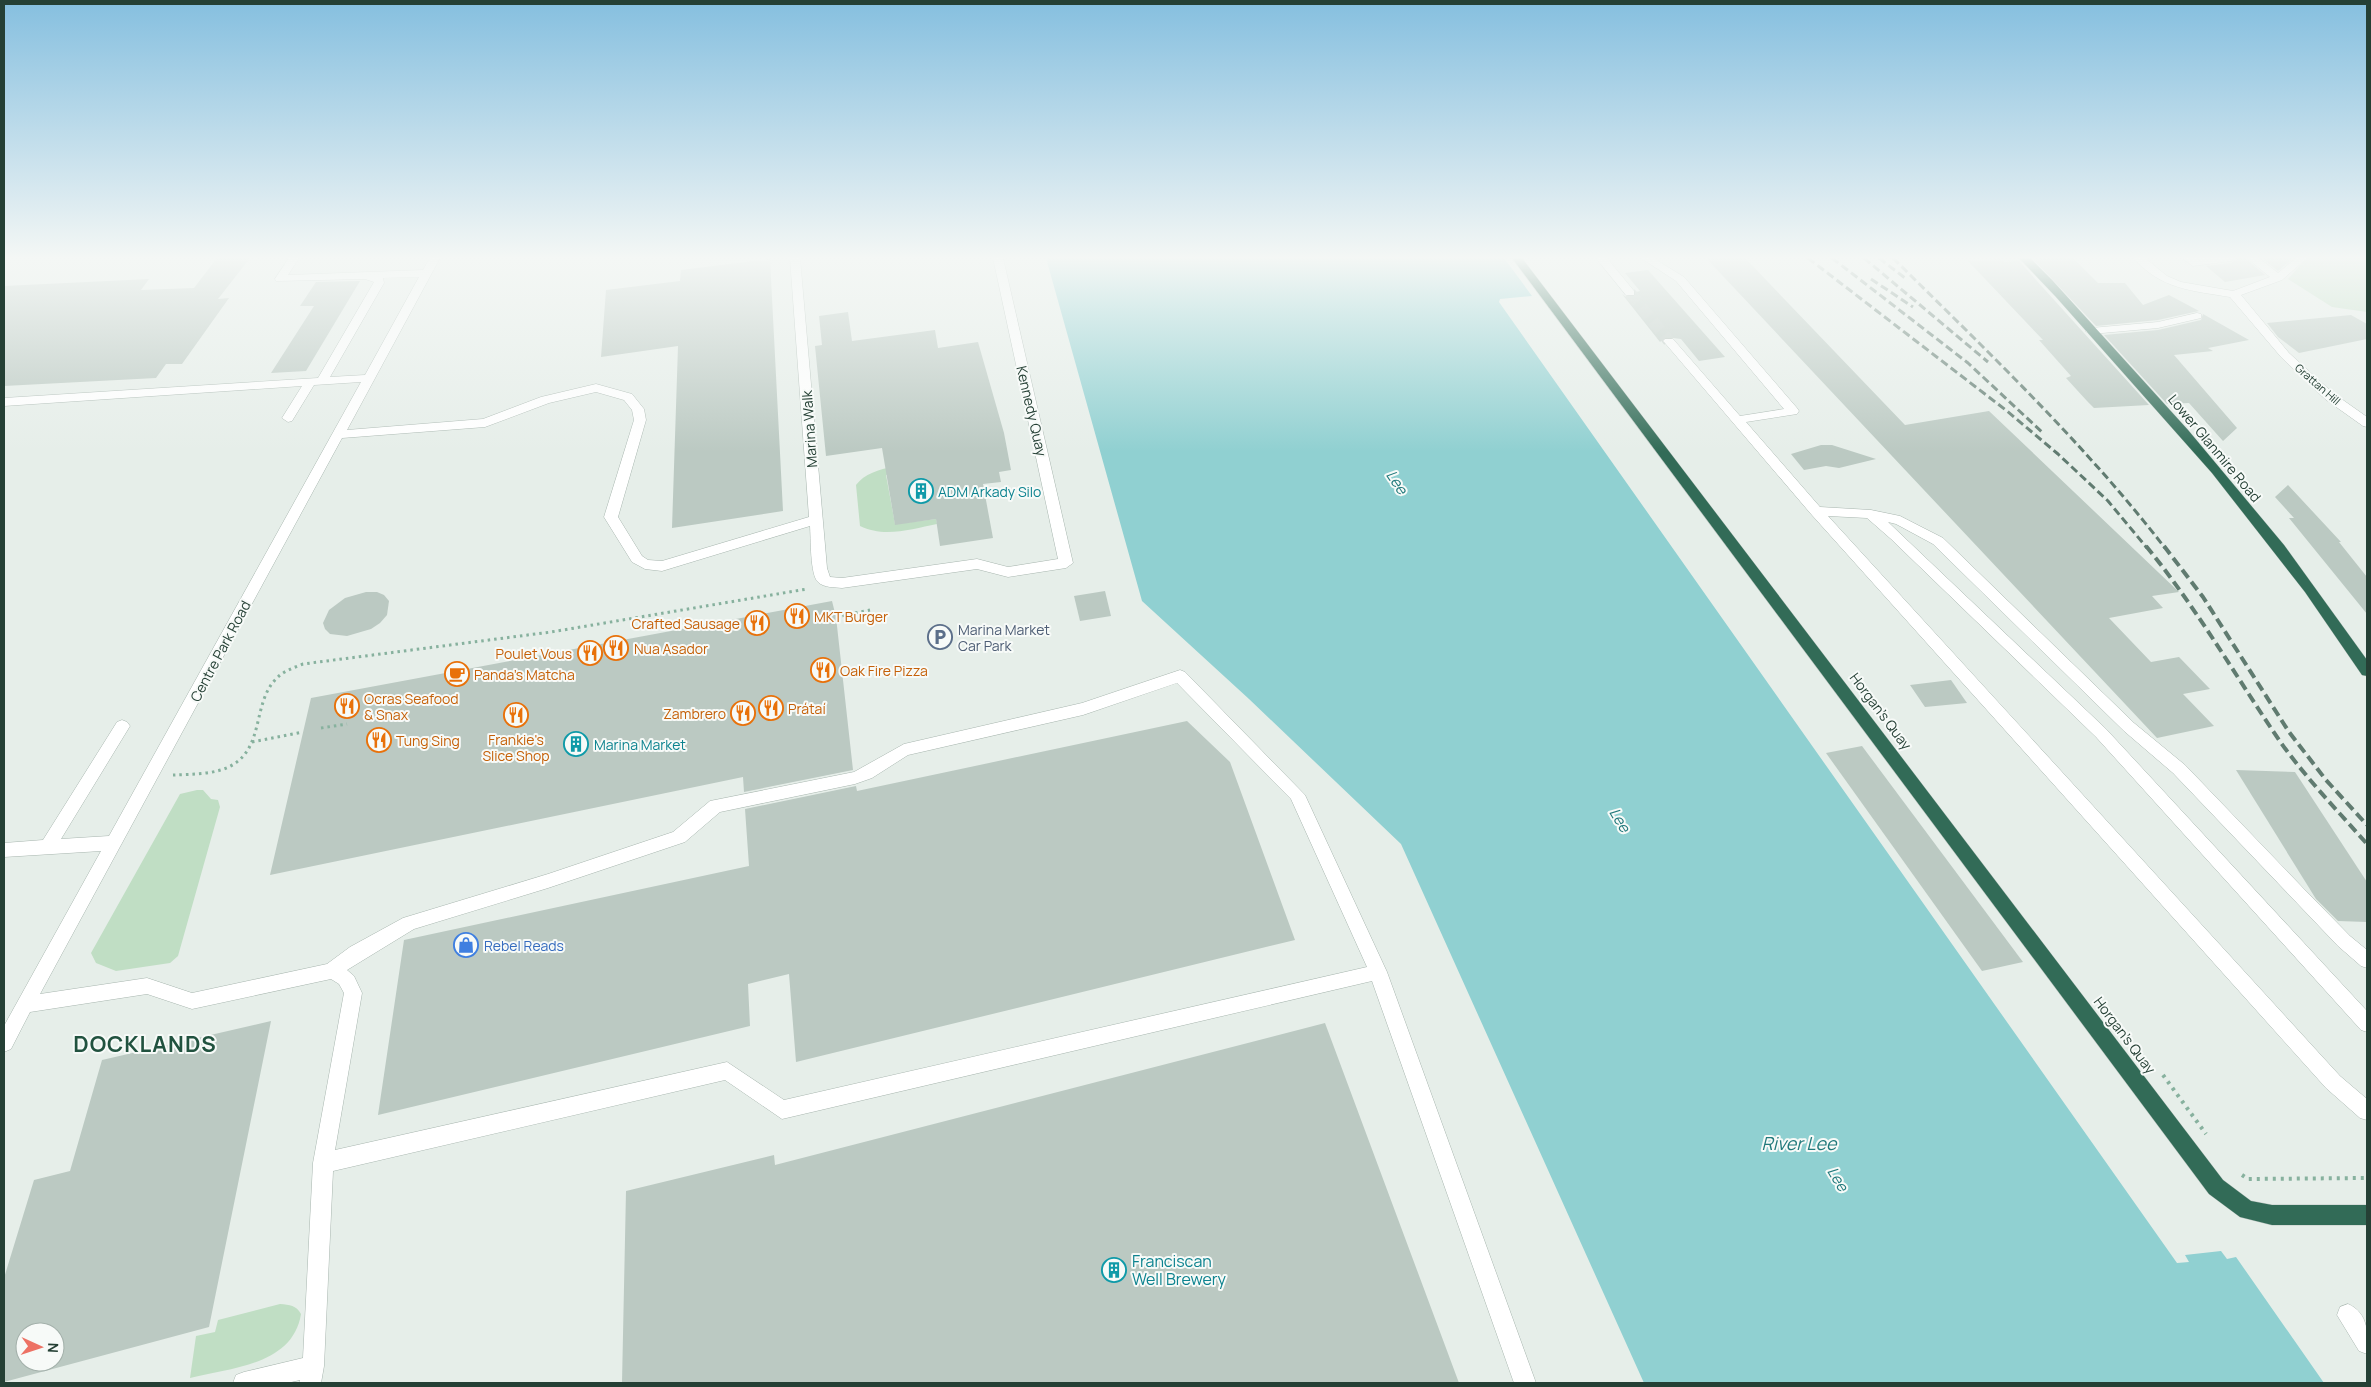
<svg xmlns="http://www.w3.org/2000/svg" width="2371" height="1387" viewBox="0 0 2371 1387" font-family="Manrope,sans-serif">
<rect width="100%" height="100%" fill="#e6eee9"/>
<g fill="#c0dec4">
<polygon points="2307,258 2367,258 2367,312 2332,307 2288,279"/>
<path d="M939,462L886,475L895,524L936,519L937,524C912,529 884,538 860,526L856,485C873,463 913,466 939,462Z"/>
<polygon points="197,790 203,790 211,799 218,800 220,807 178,956 170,963 116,971 96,963 91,953 180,794"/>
<path d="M280,1304C290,1305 296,1305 301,1314C293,1365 231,1368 190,1378L196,1336L215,1332L218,1320Z"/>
</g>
<polygon fill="#90d0d1" points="1046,258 1504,258 1532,296 1500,299 1499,302 2177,1263 2189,1262 2185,1255 2221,1251 2227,1259 2236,1257 2324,1383 1644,1383 1401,844 1249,699 1142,601"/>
<g fill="#bbc9c2" fill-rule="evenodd">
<polygon points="217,258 250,258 218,299 229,298 182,364 166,364 156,378 4,386 4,286 149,279 141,290 194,288"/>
<polygon points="1706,258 1745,258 1905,425 1989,411 2179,592 2152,596 2163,608 2109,618 2151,662 2179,657 2210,689 2183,694 2214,726 2157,738"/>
<polygon points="2054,258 2073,258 2098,283 2125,283 2143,305 2169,295 2199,311 2158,320 2096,326 2034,260"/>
<polygon points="2238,258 2245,258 2265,275 2225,282 2206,266 2231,263"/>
<polygon points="2262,258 2293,258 2278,271"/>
<polygon points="770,259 783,511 672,528 678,346 601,357 606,290 680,281 681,270"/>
<polygon points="2000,259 2004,262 2019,261 2149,405 2094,408 2087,401 2066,378 2071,376 2039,340 2043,340 1968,261"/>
<polygon points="1648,270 1725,357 1699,361 1681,339 1665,337 1660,342 1622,294 1626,297 1634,297 1636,292 1640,291 1625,273"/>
<polygon points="360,281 306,371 271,373 314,306 300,306 316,282"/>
<polygon points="848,312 852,341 935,330 938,348 978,342 1004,433 1011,470 999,472 1001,482 983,484 993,538 940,546 936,519 895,525 882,448 826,456 815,346 822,345 819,316"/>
<polygon points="2203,314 2249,340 2208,348 2213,351 2174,355 2237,428 2223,441 2189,403 2167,404 2104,335 2158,330 2201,320"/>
<polygon points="2351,315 2367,324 2367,339 2299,353 2278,337 2267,323"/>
<polygon points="1821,445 1832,445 1876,459 1839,468 1826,466 1804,470 1791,454"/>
<polygon points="2288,485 2341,542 2339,542 2367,577 2367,614 2289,518 2294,518 2275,497"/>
<polygon points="1105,591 1111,616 1080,621 1074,596"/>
<polygon points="366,592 377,592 384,595 389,601 387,615 380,623 371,629 347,636 330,634 325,629 323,623 329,610 345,598"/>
<polygon points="832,601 836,617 853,770 744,792 743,777 270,875 311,698"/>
<polygon points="1951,680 1967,703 1925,707 1910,685"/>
<polygon points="1187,721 1230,762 1295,940 796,1062 789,974 748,984 750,1026 378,1115 404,940 749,866 745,809 856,786 857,791"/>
<polygon points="1862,746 2023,962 1982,971 1826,753"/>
<polygon points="2236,770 2295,772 2367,882 2367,922 2338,921 2316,899"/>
<path d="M271,1021L209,1327L4,1382V1278L34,1180L70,1171L102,1060ZM25,1332H55V1362H25Z"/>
<polygon points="1325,1023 1459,1383 622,1383 626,1191 774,1155 775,1165"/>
</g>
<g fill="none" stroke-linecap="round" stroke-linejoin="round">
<polyline stroke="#bfcbc5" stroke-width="12" stroke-dasharray="12 6" stroke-linecap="butt" points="1630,293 1669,341"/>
<defs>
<g id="minor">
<path d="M289,258H299L288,275L423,270L430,258H440L347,430L483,419L541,397L596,384L632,394L644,409L646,420L618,517L642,556L648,560L662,561L809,517L790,258H800L827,568L830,577L842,578L977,559L1008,567L1058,559L993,258H1003L1073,563L1066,568L1008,577L977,569L842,588C835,587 824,588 818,582C810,575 811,538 810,526L662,571L645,569L632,562L604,517L634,420L632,410L624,400L596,392L549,403L485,427L342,438L40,994L147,978L192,993L327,964L350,947L403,918L548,874L673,832L710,801L854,772L904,744L1082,703L1180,670L1185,672L1305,795L1387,972L1536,1383H1514L1372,981L782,1119L725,1080L333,1171L324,1366L321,1383H299L300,1380L287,1383H233L236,1375L244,1372L303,1358L313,1163L344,993L339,984L331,979L192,1009L147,994L30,1012L11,1049L4,1052V1026L101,851L4,857V843L43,840L117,722L122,720L127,722L130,726L61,839L109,836L361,382L314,385L292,421L288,422L282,418L302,386L4,406V398L318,378L374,282L365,279L276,281L275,279ZM419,277L365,375L330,377L384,283L383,278ZM1177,683L1291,799L1367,967L784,1100L727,1062L335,1150L362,993L354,976L347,970L414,929L548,888L685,842L720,812L855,784L872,778L908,755L1083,715Z"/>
<polygon points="1596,258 1607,258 1634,291 1634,295 1626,295"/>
<polygon points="1641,258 1653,258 1684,277 1797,408 1799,411 1797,414 1746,422 1820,507 1871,510 1900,516 1943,538 2134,723 2185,765 2303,888 2350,936 2367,950 2367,968 2361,966 2338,946 2173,773 2124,731 1933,544 1896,524 1888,522 2106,729 2367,1011 2367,1032 2361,1030 2096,737 1891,539 1867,518 1828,516 2340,1076 2367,1099 2367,1120 2360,1118 2326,1088 1811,514 1665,343 1663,341 1665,339 1673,339 1740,416 1784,409 1676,281"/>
<path d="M2134,258H2145L2167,276L2181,282L2233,291L2270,277L2247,258H2259L2278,273L2296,258H2307L2282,280L2241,295L2289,353L2333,393L2367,417V427L2363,426L2325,399L2281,357L2230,297C2194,291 2159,289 2134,258Z"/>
<polygon points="2182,258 2236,258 2231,261 2193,266"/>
<polygon points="2197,313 2201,314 2201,318 2158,328 2091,334 2085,331 2091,328 2158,322"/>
<path d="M2348,1304C2369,1313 2368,1335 2367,1354L2359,1351L2337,1315L2340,1307Z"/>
</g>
<g id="highway">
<polygon points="1512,258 1522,258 2223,1180 2251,1201 2272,1205 2367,1205 2367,1225 2272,1225 2240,1217 2209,1194"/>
<polygon points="2019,258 2030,258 2052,280 2188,430 2284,545 2367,660 2367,676 2362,675 2305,592 2212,473 2056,297"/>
</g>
</defs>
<use href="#minor" stroke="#a8b6af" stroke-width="1"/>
<use href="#highway" stroke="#c2cac6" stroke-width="1"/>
<g stroke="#87b19e" stroke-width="3" stroke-dasharray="2.5 4" stroke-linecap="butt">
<polyline points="836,617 870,610"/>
<polyline points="321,728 347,724"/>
<polyline points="252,742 303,732"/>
<path d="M173,775C192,774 217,775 234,764C264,745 253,702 276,679C283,671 293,668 303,664L551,632L807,589"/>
</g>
<g stroke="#87b19e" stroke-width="4" stroke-dasharray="3 5" stroke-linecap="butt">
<polyline points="2163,1075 2206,1134"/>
<polyline points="2242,1175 2248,1179 2367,1178"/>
</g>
<use href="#minor" fill="#fff" fill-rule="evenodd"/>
<use href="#highway" fill="#326b57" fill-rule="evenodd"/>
<g stroke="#607b70" stroke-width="3" stroke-dasharray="8 4" stroke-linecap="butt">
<polyline points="1808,258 2007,411 2058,454 2108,501 2147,548"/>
<polyline points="1832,258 1968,363 2043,433"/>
<polyline points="1864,258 1988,362"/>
<polyline points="1879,258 1905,278"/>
<path d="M1893,258C1987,351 2084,443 2165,548"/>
<polyline points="1871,279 1913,307"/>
</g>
<g stroke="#607b70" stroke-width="4" stroke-dasharray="10 5" stroke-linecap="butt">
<path d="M2146,546C2196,607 2235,675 2279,740C2305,777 2337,810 2367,844"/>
<polyline points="2164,546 2203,597 2289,732 2326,780 2367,825"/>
</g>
</g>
<linearGradient id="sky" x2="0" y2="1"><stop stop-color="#85bfdf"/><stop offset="0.57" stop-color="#f4f7f5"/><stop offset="1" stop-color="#f4f7f5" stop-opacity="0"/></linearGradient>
<rect width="2371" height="452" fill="url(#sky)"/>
<defs>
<symbol id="building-ring" viewBox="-11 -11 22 22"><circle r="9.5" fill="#f7faf8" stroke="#0f9aa8" stroke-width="1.5"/><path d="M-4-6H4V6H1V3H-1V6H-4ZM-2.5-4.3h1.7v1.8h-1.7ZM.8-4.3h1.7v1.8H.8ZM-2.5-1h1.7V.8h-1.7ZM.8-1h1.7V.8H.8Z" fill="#0f9aa8"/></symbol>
<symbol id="restaurant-ring" viewBox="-11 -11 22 22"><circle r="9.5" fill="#f7faf8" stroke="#e8710a" stroke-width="1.5"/><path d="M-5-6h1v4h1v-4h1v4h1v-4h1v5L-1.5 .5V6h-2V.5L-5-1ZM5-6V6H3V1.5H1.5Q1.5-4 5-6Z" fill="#e8710a"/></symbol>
<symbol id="parking-ring" viewBox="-11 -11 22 22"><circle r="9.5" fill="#f7faf8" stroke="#5c6f8a" stroke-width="1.5"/><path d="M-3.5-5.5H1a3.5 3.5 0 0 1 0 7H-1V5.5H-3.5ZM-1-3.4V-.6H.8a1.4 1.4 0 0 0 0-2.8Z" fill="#5c6f8a"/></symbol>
<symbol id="cafe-ring" viewBox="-11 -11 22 22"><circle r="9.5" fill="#f7faf8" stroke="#e8710a" stroke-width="1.5"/><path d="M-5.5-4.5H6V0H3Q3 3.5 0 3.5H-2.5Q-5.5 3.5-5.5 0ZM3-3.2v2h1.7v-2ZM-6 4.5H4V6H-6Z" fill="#e8710a"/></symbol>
<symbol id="shop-ring" viewBox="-11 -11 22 22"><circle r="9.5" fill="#f7faf8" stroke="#3f7fe0" stroke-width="1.5"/><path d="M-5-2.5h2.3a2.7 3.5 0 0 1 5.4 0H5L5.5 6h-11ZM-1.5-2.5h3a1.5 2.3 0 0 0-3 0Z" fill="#3f7fe0"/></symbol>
</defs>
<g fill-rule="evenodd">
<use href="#building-ring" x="907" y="477" width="28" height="28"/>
<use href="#restaurant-ring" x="783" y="602" width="28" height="28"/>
<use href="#restaurant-ring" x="743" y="609" width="28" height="28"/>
<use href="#parking-ring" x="926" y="623" width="28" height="28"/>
<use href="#restaurant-ring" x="602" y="634" width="28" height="28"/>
<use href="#restaurant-ring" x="576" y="639" width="28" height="28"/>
<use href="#restaurant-ring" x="809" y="656" width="28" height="28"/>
<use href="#cafe-ring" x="443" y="660" width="28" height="28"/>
<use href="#restaurant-ring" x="333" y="692" width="28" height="28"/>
<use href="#restaurant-ring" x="757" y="694" width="28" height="28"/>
<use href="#restaurant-ring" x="729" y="699" width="28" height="28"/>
<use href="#restaurant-ring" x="502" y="701" width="28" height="28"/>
<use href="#restaurant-ring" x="365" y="726" width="28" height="28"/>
<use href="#building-ring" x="562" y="730" width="28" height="28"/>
<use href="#shop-ring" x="452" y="931" width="28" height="28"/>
<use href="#building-ring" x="1100" y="1256" width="28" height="28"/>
</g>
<g text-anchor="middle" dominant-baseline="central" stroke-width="4" stroke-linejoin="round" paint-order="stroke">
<g font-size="11" fill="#254035" stroke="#f7faf8">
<text transform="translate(2318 384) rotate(41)">Grattan Hill</text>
</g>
<g font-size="14" fill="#254035" stroke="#f7faf8">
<text transform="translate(1032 411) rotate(77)">Kennedy Quay</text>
<text transform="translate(809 429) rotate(-94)">Marina Walk</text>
<text transform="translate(2215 448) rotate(50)">Lower Glanmire Road</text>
<text transform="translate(220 651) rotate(-62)">Centre Park Road</text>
<text transform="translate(1881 711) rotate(53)">Horgan's Quay</text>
<text transform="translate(2125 1035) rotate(53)">Horgan's Quay</text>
</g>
<g font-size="14" fill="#0d838f" stroke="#f7faf8" text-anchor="start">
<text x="938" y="491">ADM Arkady Silo</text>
<text x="594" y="744">Marina Market</text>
</g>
<g font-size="14" fill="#c56008" stroke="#f7faf8" text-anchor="start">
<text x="814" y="616">MKT Burger</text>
<text x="740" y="623" text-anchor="end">Crafted Sausage</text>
<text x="634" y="648">Nua Asador</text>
<text x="572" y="653" text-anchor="end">Poulet Vous</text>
<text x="840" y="670">Oak Fire Pizza</text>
<text x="474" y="674">Panda's Matcha</text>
<text x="364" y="698">Ocras Seafood<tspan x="364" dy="16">&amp; Snax</tspan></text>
<text x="788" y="708">Prátaí</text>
<text x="726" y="713" text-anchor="end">Zambrero</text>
<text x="516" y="739" text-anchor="middle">Frankie's<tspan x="516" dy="16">Slice Shop</tspan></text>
<text x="396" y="740">Tung Sing</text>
</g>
<g font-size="14" fill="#4e5e75" stroke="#f7faf8" text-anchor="start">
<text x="958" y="629">Marina Market<tspan x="958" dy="16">Car Park</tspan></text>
</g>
<g font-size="14" fill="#366cbe" stroke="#f7faf8" text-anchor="start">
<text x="484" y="945">Rebel Reads</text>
</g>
<g font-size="15" font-style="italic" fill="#20797b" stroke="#f7faf8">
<text transform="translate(1397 482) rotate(56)">Lee</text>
<text transform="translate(1620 820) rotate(59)">Lee</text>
<text transform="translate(1838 1179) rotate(59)">Lee</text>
</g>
<g font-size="16" fill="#0d838f" stroke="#f7faf8" text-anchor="start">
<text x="1132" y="1261">Franciscan<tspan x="1132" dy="18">Well Brewery</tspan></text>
</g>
<g font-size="18" font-style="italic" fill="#20797b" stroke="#f7faf8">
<text x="1799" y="1143">River Lee</text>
</g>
<g font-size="22" font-weight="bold" letter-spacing="1" fill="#21523f" stroke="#f7faf8">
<text x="145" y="1044">DOCKLANDS</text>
</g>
</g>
<rect width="2371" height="1387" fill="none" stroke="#254035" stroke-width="10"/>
<g transform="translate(40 1347) rotate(93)"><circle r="24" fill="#f7faf8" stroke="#a3b0aa"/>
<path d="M0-4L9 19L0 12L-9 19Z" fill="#ed7265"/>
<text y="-8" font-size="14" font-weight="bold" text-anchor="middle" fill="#254035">N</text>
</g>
</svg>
